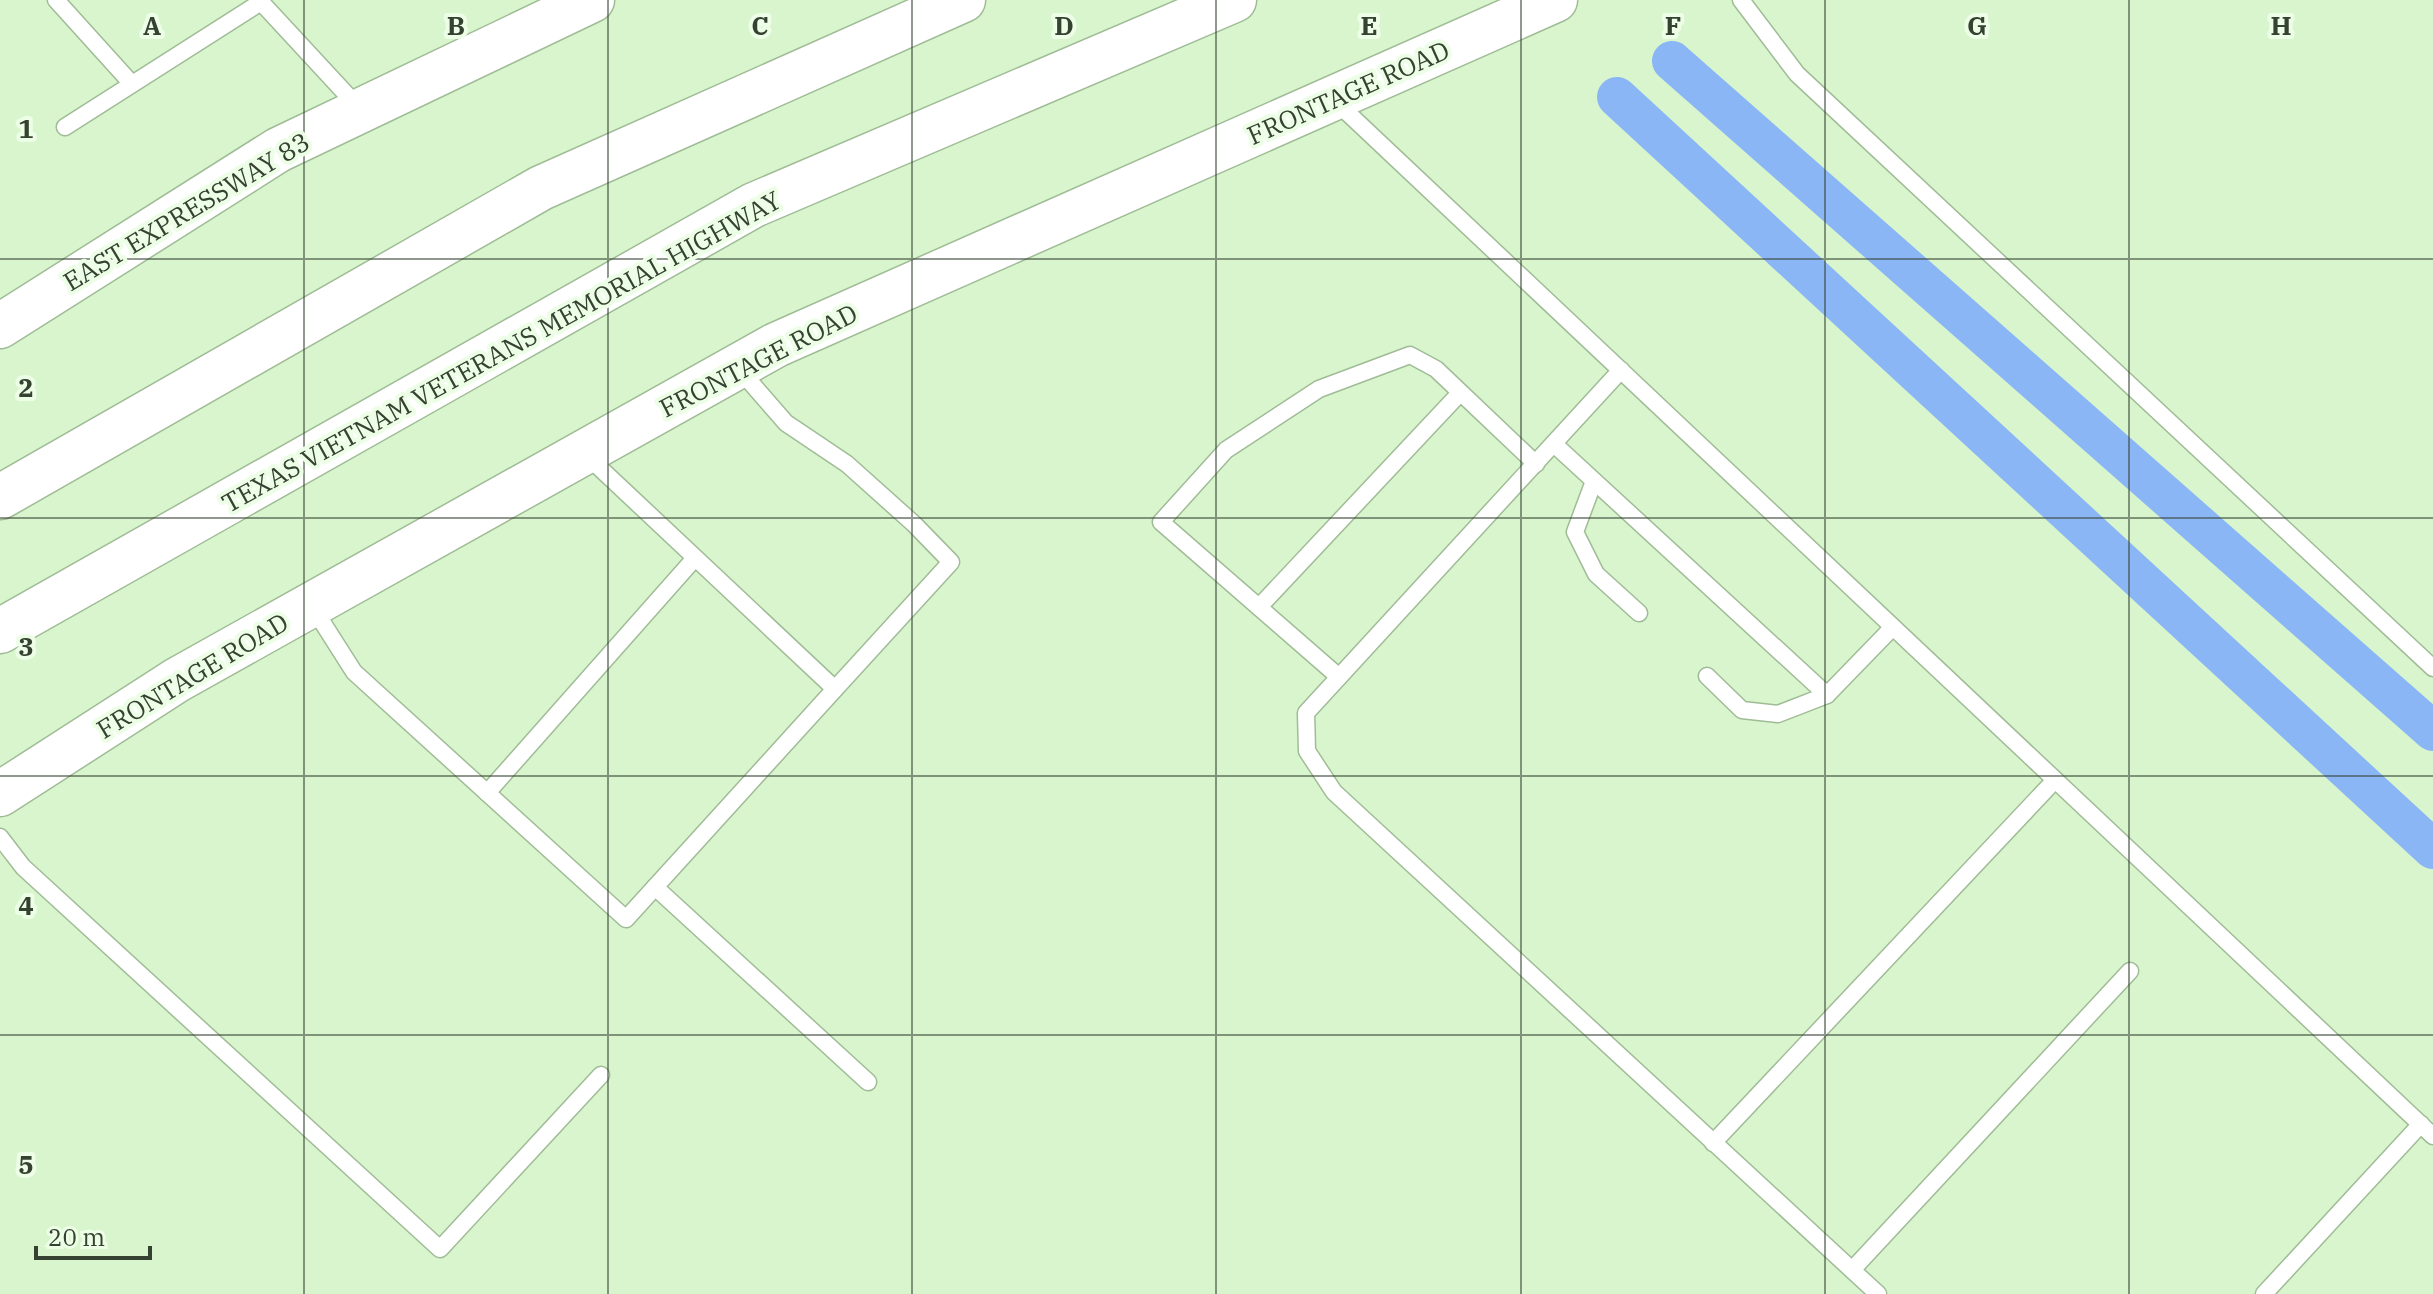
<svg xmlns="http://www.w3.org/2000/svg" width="2433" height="1294" viewBox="0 0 2433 1294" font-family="'IBM Plex Serif',serif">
<rect width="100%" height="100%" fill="#d8f5cd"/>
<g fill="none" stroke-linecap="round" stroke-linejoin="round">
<g stroke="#8bb6f5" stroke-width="40">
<polyline points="1672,61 2433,731"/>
<polyline points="1617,97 2433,849"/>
</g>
<defs>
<g id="service">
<polyline points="56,0 132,84"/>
<polyline points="1741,0 1797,74 2433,668"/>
<polyline points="1334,100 2433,1136"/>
<polyline points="65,127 261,2 360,109"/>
<polyline points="1621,370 1306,713 1307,751 1334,792 1878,1294"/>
<polyline points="1554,444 1827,695 1893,627"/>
<polyline points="586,455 835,689 951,562 914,524 847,464 786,423 738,368"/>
<polyline points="1594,481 1575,532 1596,574 1639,613"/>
<polyline points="312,606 354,672 626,919 835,689"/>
<polyline points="1259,607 1460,393"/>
<polyline points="1707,676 1742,710 1778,714 1827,695"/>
<polyline points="1339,677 1161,522 1226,450 1319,389 1410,355 1436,369 1536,464"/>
<polyline points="487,793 695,558"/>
<polyline points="0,837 23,867 440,1249 601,1075"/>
<polyline points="655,887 868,1082"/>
<polyline points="1713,1143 2055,780"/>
<polyline points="1852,1270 2130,971"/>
<polyline points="2264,1294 2421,1124"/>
</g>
<g id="secondary">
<polyline points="0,326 278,150 592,0"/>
<polyline points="0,794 177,680 776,345 1555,0"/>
</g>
<g id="motorway">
<polyline points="1542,5 1554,0"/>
<polyline points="0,497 541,188 963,0"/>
<polyline points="0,631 754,205 1234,0"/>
</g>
</defs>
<use href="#service" stroke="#a0bc97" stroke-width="19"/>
<use href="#secondary" stroke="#a0bc97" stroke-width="47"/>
<use href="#motorway" stroke="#a0bc97" stroke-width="47"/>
<use href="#service" stroke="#fff" stroke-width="16"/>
<use href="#secondary" stroke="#fff" stroke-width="44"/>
<use href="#motorway" stroke="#fff" stroke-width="44"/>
</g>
<path fill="none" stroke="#354131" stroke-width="2" stroke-opacity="0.55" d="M304,0V1294M608,0V1294M912,0V1294M1216,0V1294M1521,0V1294M1825,0V1294M2129,0V1294M0,259H2433M0,518H2433M0,776H2433M0,1035H2433"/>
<g text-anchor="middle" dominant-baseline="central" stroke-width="8" stroke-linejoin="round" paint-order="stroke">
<g font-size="26" fill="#354131" stroke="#edfee6">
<text transform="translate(1348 92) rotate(-24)">FRONTAGE ROAD</text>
<text transform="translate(186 211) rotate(-31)">EAST EXPRESSWAY 83</text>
<text transform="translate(501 351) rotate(-29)">TEXAS VIETNAM VETERANS MEMORIAL HIGHWAY</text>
<text transform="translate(758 360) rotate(-27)">FRONTAGE ROAD</text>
<text transform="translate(192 675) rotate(-31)">FRONTAGE ROAD</text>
</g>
</g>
<g font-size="26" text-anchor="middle" font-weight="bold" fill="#354131" stroke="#edfee6" stroke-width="8" stroke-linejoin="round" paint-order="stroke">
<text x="152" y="35">A</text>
<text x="456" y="35">B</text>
<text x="760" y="35">C</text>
<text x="1064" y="35">D</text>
<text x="1369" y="35">E</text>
<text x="1673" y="35">F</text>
<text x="1977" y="35">G</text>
<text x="2281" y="35">H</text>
<text x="26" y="138">1</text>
<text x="26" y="397">2</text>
<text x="26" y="656">3</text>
<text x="26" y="915">4</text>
<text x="26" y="1174">5</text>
</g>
<path d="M36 1246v12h114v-12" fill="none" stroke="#354131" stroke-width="4"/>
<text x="48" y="1246" font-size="24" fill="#354131" stroke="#edfee6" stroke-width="6" paint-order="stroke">20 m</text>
</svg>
